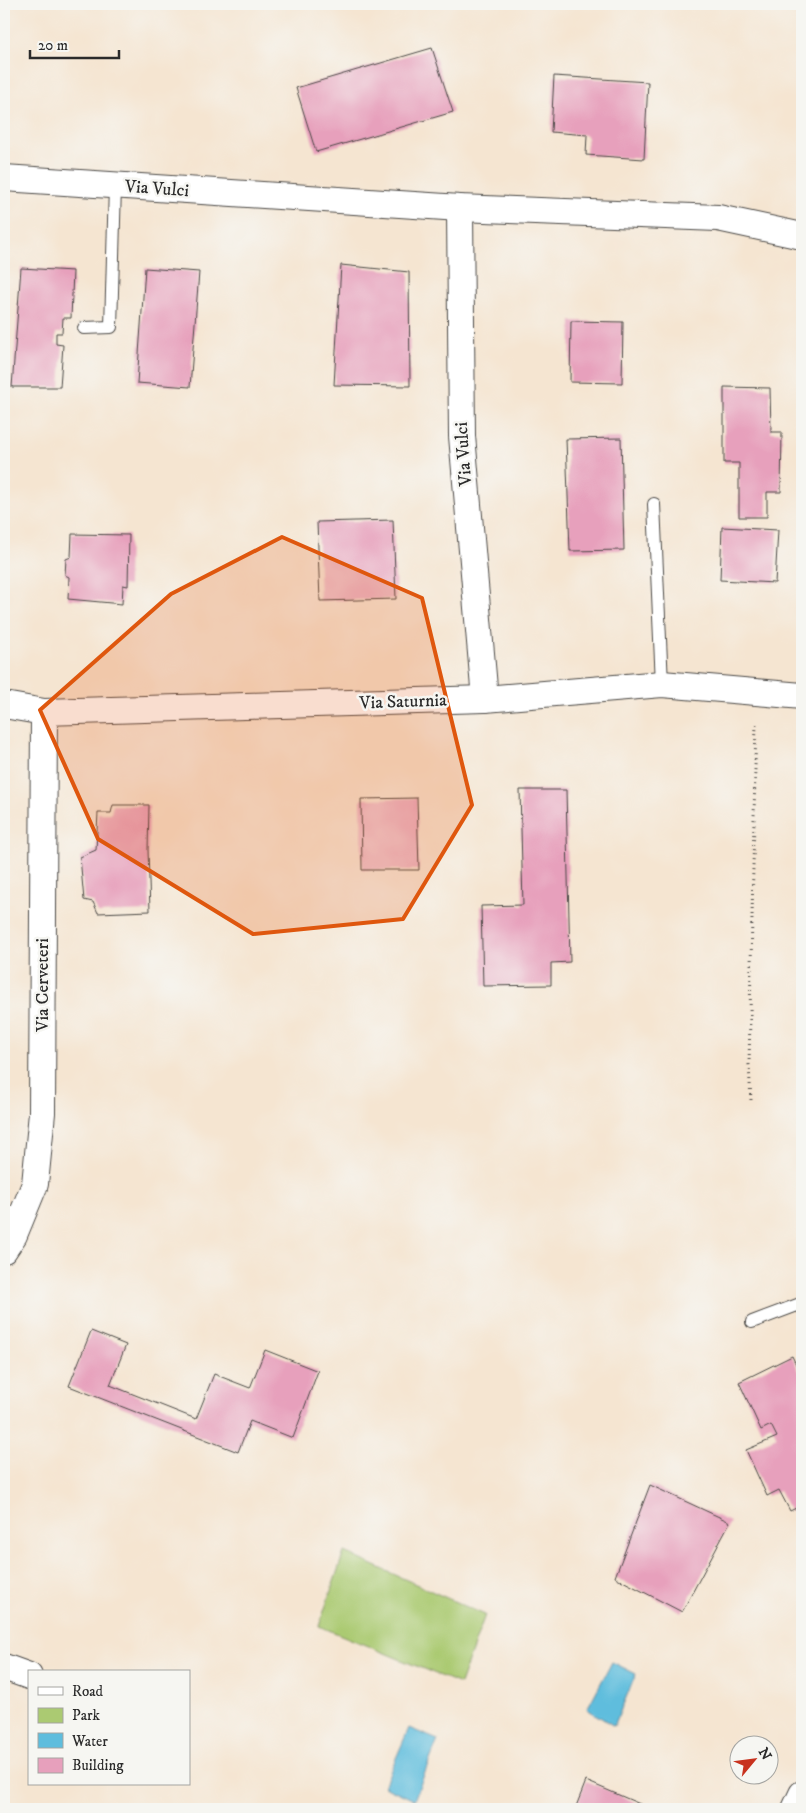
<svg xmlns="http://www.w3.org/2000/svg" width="806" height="1813" viewBox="0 0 806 1813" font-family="'IM FELL DW Pica',serif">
<rect width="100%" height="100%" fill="#f6f6f2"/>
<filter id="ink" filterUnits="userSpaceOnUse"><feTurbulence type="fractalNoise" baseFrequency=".02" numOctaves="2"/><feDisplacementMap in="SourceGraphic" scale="10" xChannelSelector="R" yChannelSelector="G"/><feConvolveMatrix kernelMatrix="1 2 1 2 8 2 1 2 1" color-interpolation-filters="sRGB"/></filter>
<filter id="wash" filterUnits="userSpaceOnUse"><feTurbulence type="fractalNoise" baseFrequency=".0096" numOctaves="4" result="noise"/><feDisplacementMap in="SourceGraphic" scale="20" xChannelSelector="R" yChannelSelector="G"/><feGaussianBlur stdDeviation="1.12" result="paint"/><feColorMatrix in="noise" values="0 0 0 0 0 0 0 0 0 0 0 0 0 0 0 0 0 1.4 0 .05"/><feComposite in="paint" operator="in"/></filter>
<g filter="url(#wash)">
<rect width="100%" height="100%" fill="#f5e5d1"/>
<polygon fill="#abca72" stroke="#6b7a4e" points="344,1552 485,1615 460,1684 319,1626"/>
<g fill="#5ebddd" stroke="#447484">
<polygon points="612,1662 636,1674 614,1726 587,1709"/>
<polygon points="409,1728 438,1740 414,1800 384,1786"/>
</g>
<g id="blocks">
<g fill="#e7a0bc">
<polygon points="432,48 453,112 316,152 296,88"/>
<polygon points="554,76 648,82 644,159 586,155 587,135 551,132"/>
<polygon points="341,265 409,272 410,386 334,385"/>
<polygon points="21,268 73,271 71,318 63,318 62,333 56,333 56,344 63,345 60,387 12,387"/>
<polygon points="145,268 199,272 190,387 137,383"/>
<polygon points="571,321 623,322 622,383 570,382"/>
<polygon points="724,387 770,388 771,432 782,432 781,492 767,492 767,517 739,517 739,463 724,463"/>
<polygon points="621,438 624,550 570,551 566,439"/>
<polygon points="393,520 396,599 320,601 317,522"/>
<polygon points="722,527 778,530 775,583 720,580"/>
<polygon points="72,534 129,535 128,586 123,585 122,604 68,599 69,577 65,575 66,559 71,557"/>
<polygon points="520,790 566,790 570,962 551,963 551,985 483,986 481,906 523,905"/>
<polygon points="417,798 419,870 362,870 361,799"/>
<polygon points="113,805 149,805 148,850 150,911 98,913 93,902 84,900 80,857 96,850 98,813 111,813"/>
<polygon points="91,1331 126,1345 110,1385 196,1419 214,1374 250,1388 265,1350 318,1371 293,1438 250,1421 238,1452 69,1386"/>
<polygon points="792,1356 802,1377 802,1505 790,1511 779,1490 767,1496 746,1450 777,1437 771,1425 761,1430 739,1382"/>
<polygon points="650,1485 730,1522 682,1612 615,1577"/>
<polygon points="586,1781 647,1807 646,1809 575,1809"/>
</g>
</g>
</g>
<g filter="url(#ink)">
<use href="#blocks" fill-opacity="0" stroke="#494744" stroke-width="1"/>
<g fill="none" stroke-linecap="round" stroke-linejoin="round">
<defs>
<g id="service">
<polyline points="84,328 111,327 115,186"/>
<polyline points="654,504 662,684"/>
<polyline points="752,1322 800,1304 802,1308"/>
</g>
<g id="minor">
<polyline points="4,178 460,208 718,218 802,236"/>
<polyline points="460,208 462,436 485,699"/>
<polyline points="4,705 44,712 485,699 662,684 802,696"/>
<polyline points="4,1250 14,1235 35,1184 42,1113 44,712"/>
<polyline points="4,1667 29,1676"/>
<polyline points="795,1809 802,1794"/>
</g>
</defs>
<use href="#service" stroke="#494744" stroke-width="14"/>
<use href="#minor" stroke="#494744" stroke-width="28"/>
<polyline stroke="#494744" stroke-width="3" stroke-dasharray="1 4" stroke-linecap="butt" points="751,1100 749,1065 756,721"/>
<use href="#service" stroke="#fff" stroke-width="12"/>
<use href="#minor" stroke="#fff" stroke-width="26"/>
</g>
</g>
<path fill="#df570e" fill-opacity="0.2" stroke="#df570e" stroke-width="4" stroke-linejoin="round" d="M282,537L422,598L472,805L403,919L253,934L98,839L40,710L171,594Z"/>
<g text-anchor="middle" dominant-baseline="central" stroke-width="5" stroke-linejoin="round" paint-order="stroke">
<g font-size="18" fill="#2b2b2b" stroke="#f6f6f2">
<text transform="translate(157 189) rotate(4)">Via Vulci</text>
<text transform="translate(464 454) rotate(-94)">Via Vulci</text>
<text transform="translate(403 702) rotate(-2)">Via Saturnia</text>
<text transform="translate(43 985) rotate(-90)">Via Cerveteri</text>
</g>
</g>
<rect width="806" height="1813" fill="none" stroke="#f6f6f2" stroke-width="20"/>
<rect x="28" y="1670" width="162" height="115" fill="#f6f6f2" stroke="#a5a5a2"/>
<rect x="38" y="1687" width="25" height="8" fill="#ffffff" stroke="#a5a5a2"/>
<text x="72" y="1696" font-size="15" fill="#2b2b2b">Road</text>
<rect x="38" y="1708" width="25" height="15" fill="#abca72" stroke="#a5a5a2"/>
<text x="72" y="1720" font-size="15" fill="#2b2b2b">Park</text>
<rect x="38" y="1733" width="25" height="15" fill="#5ebddd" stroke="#a5a5a2"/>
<text x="72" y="1746" font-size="15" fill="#2b2b2b">Water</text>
<rect x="38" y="1758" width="25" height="15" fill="#e7a0bc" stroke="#a5a5a2"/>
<text x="72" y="1770" font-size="15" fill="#2b2b2b">Building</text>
<g transform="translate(754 1760) rotate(61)"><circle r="24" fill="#f6f6f2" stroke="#a5a5a2"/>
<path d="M0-4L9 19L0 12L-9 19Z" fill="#c8321e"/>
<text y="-8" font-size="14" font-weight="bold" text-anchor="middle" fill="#2b2b2b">N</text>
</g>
<path d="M30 50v8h89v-8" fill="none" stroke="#2b2b2b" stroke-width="2.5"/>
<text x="38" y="50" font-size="15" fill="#2b2b2b" stroke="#f6f6f2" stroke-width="4" paint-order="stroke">20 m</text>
</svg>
